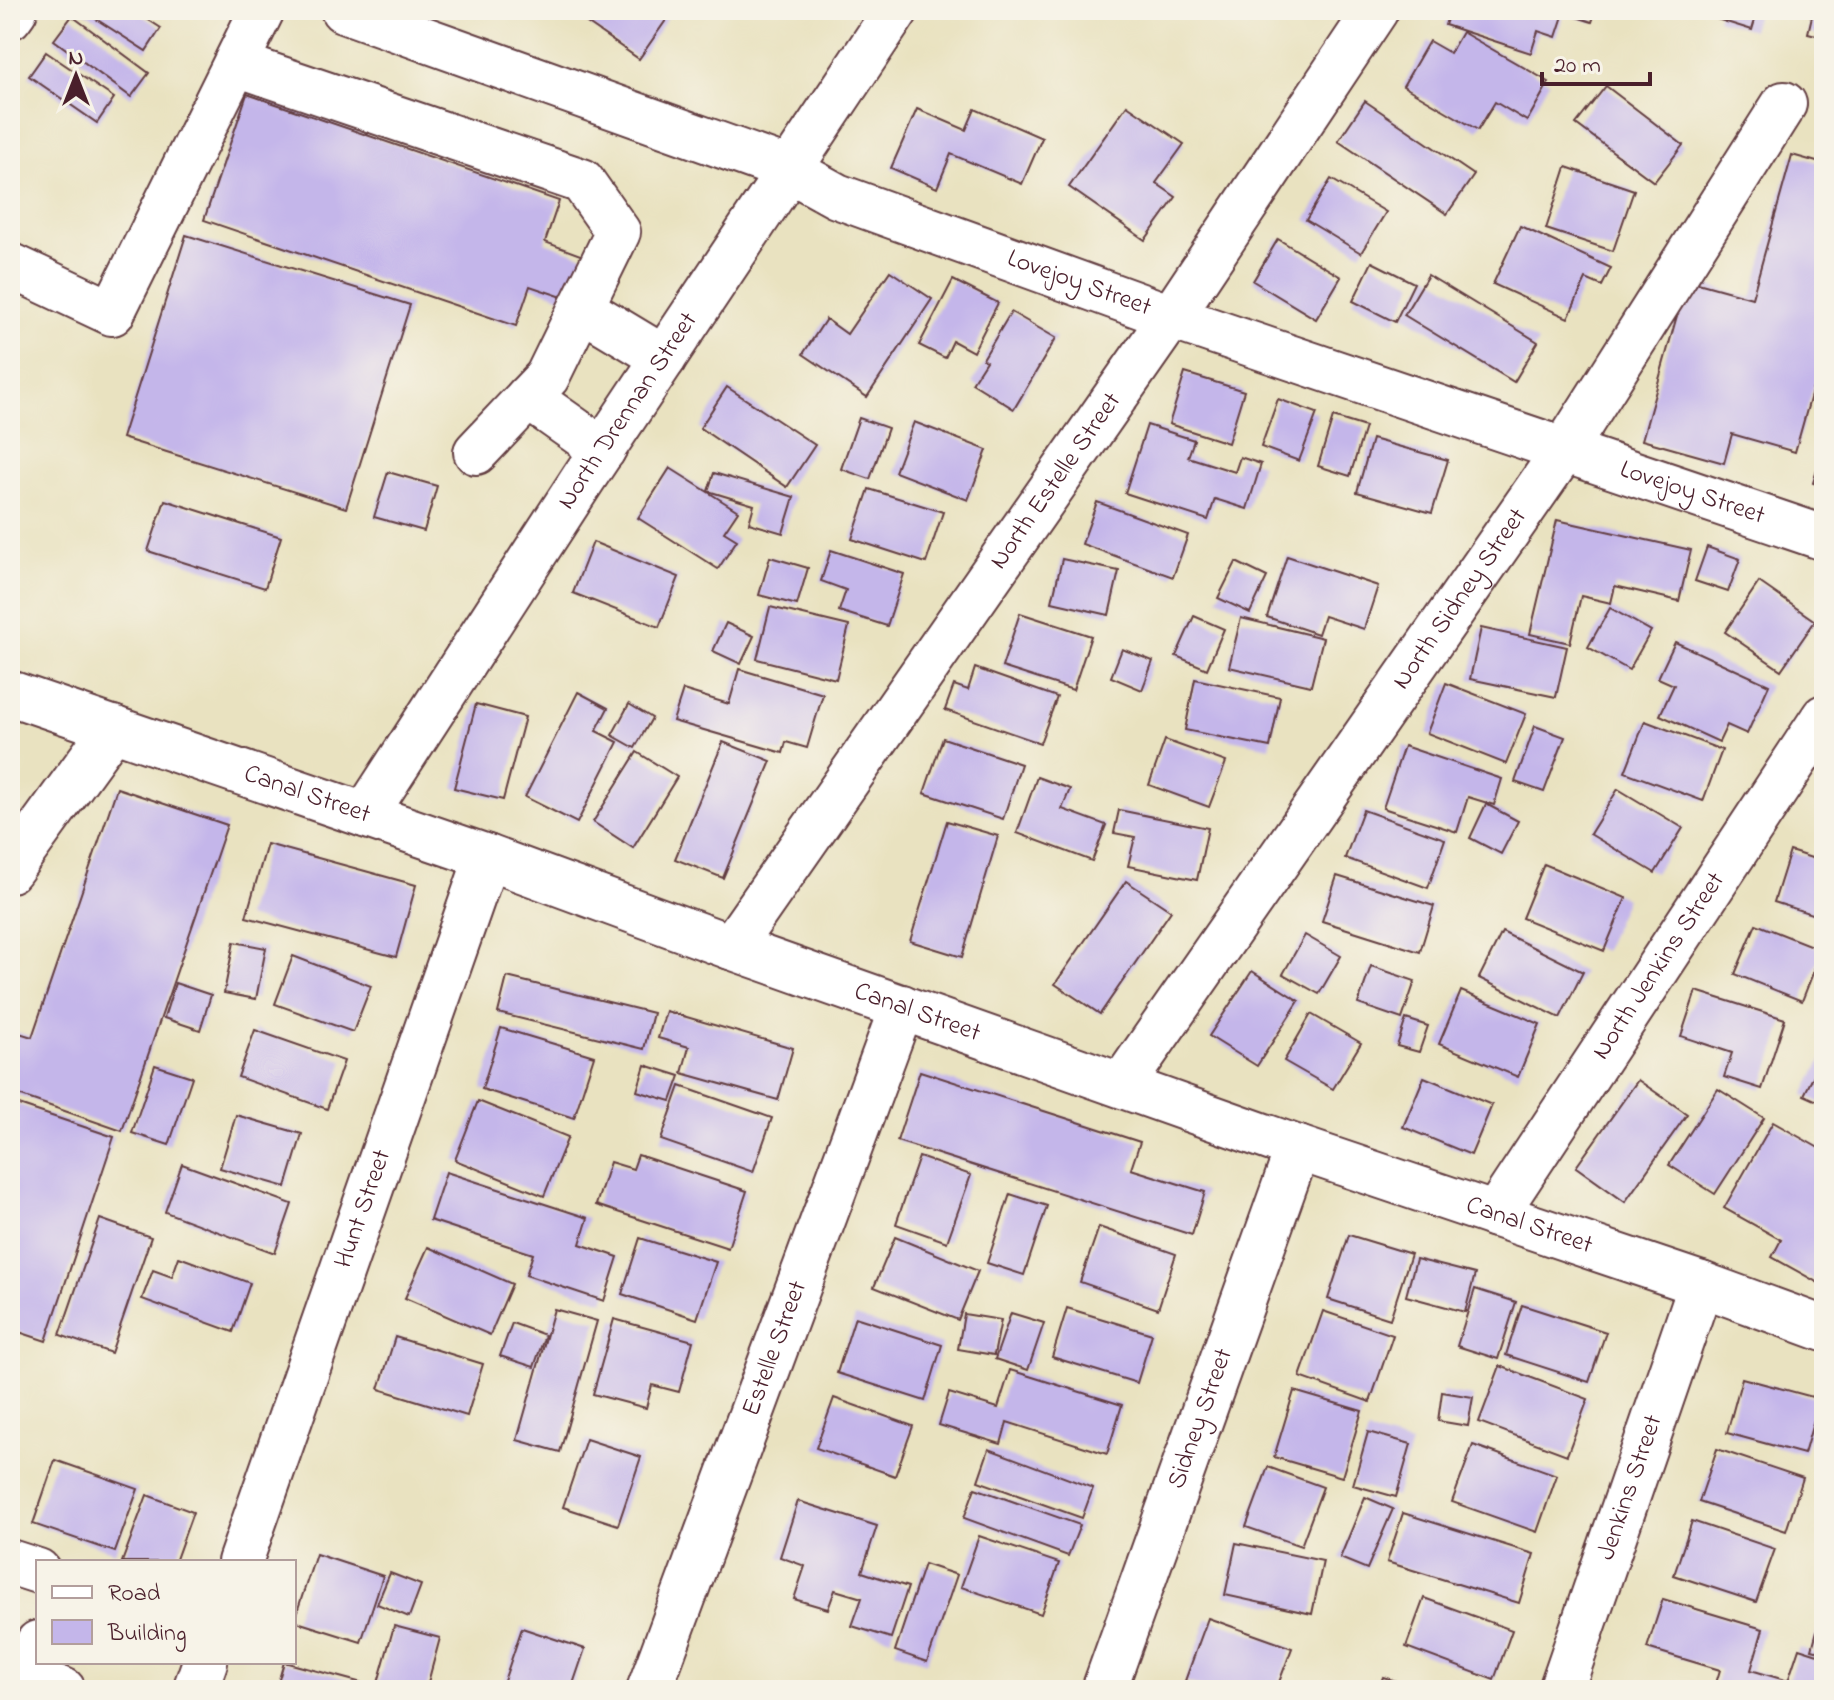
<svg xmlns="http://www.w3.org/2000/svg" width="1834" height="1700" viewBox="0 0 1834 1700" font-family="'Indie Flower',sans-serif">
<rect width="100%" height="100%" fill="#f7f3e8"/>
<filter id="ink" filterUnits="userSpaceOnUse"><feTurbulence type="fractalNoise" baseFrequency=".0125" numOctaves="2"/><feDisplacementMap in="SourceGraphic" scale="16" xChannelSelector="R" yChannelSelector="G"/><feConvolveMatrix kernelMatrix="1 2 1 2 8 2 1 2 1" color-interpolation-filters="sRGB"/></filter>
<filter id="wash" filterUnits="userSpaceOnUse"><feTurbulence type="fractalNoise" baseFrequency=".006" numOctaves="4" result="noise"/><feDisplacementMap in="SourceGraphic" scale="32" xChannelSelector="R" yChannelSelector="G"/><feGaussianBlur stdDeviation="1.8" result="paint"/><feColorMatrix in="noise" values="0 0 0 0 0 0 0 0 0 0 0 0 0 0 0 0 0 1.4 0 .05"/><feComposite in="paint" operator="in"/></filter>
<g filter="url(#wash)">
<rect width="100%" height="100%" fill="#e9e2c0"/>
<g id="blocks">
<g fill="#c4b6ea">
<polygon points="82,10 133,10 161,28 146,51"/>
<polygon points="596,10 673,10 639,59 587,23"/>
<polygon points="1450,10 1596,10 1592,22 1564,13 1556,37 1538,31 1531,53 1445,25"/>
<polygon points="1720,10 1758,10 1752,30 1717,19"/>
<polygon points="1793,10 1824,10 1824,37 1808,33 1812,16"/>
<polygon points="72,16 149,73 131,97 54,40"/>
<polygon points="1462,32 1549,82 1527,121 1495,102 1478,130 1403,86 1429,41 1450,53"/>
<polygon points="46,52 114,98 97,123 29,76"/>
<polygon points="1606,86 1683,145 1654,182 1576,124"/>
<polygon points="247,94 559,201 545,242 586,257 571,300 530,286 516,326 204,220"/>
<polygon points="1365,101 1474,175 1447,214 1338,141"/>
<polygon points="1127,105 1184,144 1156,183 1176,197 1145,240 1069,187"/>
<polygon points="917,109 966,130 975,109 1042,138 1022,184 951,154 937,188 891,168"/>
<polygon points="1792,155 1824,164 1824,349 1795,452 1732,434 1724,463 1642,440 1687,280 1752,298"/>
<polygon points="1566,167 1634,190 1613,251 1546,229"/>
<polygon points="1331,179 1386,212 1361,253 1306,220"/>
<polygon points="1520,226 1611,268 1602,286 1586,279 1568,318 1493,284"/>
<polygon points="186,235 410,305 346,508 122,438"/>
<polygon points="1278,239 1341,277 1316,319 1253,281"/>
<polygon points="1372,262 1414,283 1395,322 1353,301"/>
<polygon points="890,271 932,299 867,397 803,354 826,319 847,334"/>
<polygon points="1428,275 1538,342 1514,382 1404,315"/>
<polygon points="953,280 998,303 973,352 953,341 945,358 919,345"/>
<polygon points="1011,312 1056,338 1014,409 972,383 986,361 983,359"/>
<polygon points="1185,373 1244,391 1228,443 1169,424"/>
<polygon points="727,387 815,445 787,487 700,428"/>
<polygon points="1278,399 1317,413 1299,461 1261,447"/>
<polygon points="1333,417 1365,427 1350,476 1318,466"/>
<polygon points="859,418 888,428 870,479 841,469"/>
<polygon points="914,422 987,450 968,500 895,472"/>
<polygon points="1147,425 1194,440 1188,457 1235,472 1240,457 1261,464 1247,509 1215,499 1208,520 1125,493"/>
<polygon points="1372,439 1448,460 1432,513 1357,492"/>
<polygon points="1823,451 1824,451 1824,487 1813,483"/>
<polygon points="670,468 738,511 724,532 737,540 718,569 638,518"/>
<polygon points="388,472 437,486 424,531 374,517"/>
<polygon points="714,473 794,497 783,533 749,523 754,505 708,491"/>
<polygon points="869,489 943,512 926,563 852,539"/>
<polygon points="165,500 281,537 265,588 148,551"/>
<polygon points="1097,502 1188,535 1173,577 1082,544"/>
<polygon points="1557,520 1691,550 1679,601 1615,586 1611,603 1581,596 1570,643 1530,634"/>
<polygon points="593,542 679,577 659,627 573,593"/>
<polygon points="1707,547 1740,559 1728,592 1695,581"/>
<polygon points="831,550 904,574 887,626 839,611 846,590 821,581"/>
<polygon points="1287,556 1378,586 1364,629 1324,616 1318,634 1267,617"/>
<polygon points="770,557 808,568 797,605 759,595"/>
<polygon points="1062,559 1119,571 1109,615 1052,602"/>
<polygon points="1236,562 1267,577 1250,613 1218,598"/>
<polygon points="1759,582 1815,621 1781,670 1725,632"/>
<polygon points="770,607 849,626 836,679 757,659"/>
<polygon points="1610,608 1651,631 1629,670 1588,647"/>
<polygon points="1020,613 1091,636 1073,690 1002,667"/>
<polygon points="1194,616 1224,629 1207,669 1176,656"/>
<polygon points="1241,618 1323,638 1311,686 1229,667"/>
<polygon points="726,623 754,636 741,664 713,651"/>
<polygon points="1481,628 1567,647 1556,697 1470,679"/>
<polygon points="1675,642 1769,685 1747,734 1727,725 1719,742 1660,715 1674,685 1658,678"/>
<polygon points="1122,649 1153,661 1142,690 1111,677"/>
<polygon points="975,668 1057,697 1040,743 945,710 954,685 968,690"/>
<polygon points="739,669 823,694 807,748 786,742 783,753 673,721 683,690 729,704"/>
<polygon points="1195,679 1280,697 1270,747 1185,730"/>
<polygon points="1446,683 1526,714 1506,764 1427,733"/>
<polygon points="578,692 608,708 596,731 618,742 577,823 525,797"/>
<polygon points="476,704 525,717 503,800 454,788"/>
<polygon points="629,704 652,718 635,748 612,735"/>
<polygon points="1645,721 1722,750 1703,801 1625,772"/>
<polygon points="1535,726 1565,737 1544,792 1515,782"/>
<polygon points="943,738 1021,764 1003,819 924,793"/>
<polygon points="1165,740 1226,762 1209,807 1149,785"/>
<polygon points="723,742 771,761 723,878 675,859"/>
<polygon points="1404,746 1502,779 1494,805 1468,797 1457,832 1383,808"/>
<polygon points="637,752 677,777 633,848 593,822"/>
<polygon points="1037,777 1070,789 1062,809 1106,825 1092,861 1017,833"/>
<polygon points="117,788 227,825 122,1131 10,1092 10,1030 32,1037"/>
<polygon points="1618,789 1683,828 1655,873 1590,834"/>
<polygon points="1486,804 1518,821 1501,854 1470,838"/>
<polygon points="1119,810 1208,828 1197,880 1128,866 1135,837 1114,833"/>
<polygon points="1363,810 1445,839 1428,888 1345,858"/>
<polygon points="947,821 998,836 962,957 910,941"/>
<polygon points="267,844 416,885 396,957 246,917"/>
<polygon points="1790,851 1824,862 1824,918 1774,902"/>
<polygon points="1544,864 1626,898 1604,951 1522,918"/>
<polygon points="1337,876 1434,906 1420,952 1322,921"/>
<polygon points="1126,881 1171,911 1100,1014 1055,984"/>
<polygon points="1756,924 1822,950 1802,1001 1735,974"/>
<polygon points="1502,932 1583,972 1560,1018 1479,978"/>
<polygon points="1305,935 1341,956 1319,994 1283,974"/>
<polygon points="234,942 266,948 256,999 224,993"/>
<polygon points="293,956 371,986 353,1032 275,1004"/>
<polygon points="1371,966 1415,981 1402,1019 1358,1004"/>
<polygon points="1252,971 1299,1001 1257,1066 1209,1036"/>
<polygon points="507,977 653,1013 644,1049 498,1013"/>
<polygon points="175,983 211,995 200,1030 164,1018"/>
<polygon points="1461,991 1540,1024 1518,1077 1439,1044"/>
<polygon points="1696,991 1785,1019 1762,1089 1724,1077 1732,1053 1681,1036"/>
<polygon points="666,1011 793,1048 778,1100 682,1073 689,1047 658,1038"/>
<polygon points="1311,1014 1361,1043 1333,1089 1284,1061"/>
<polygon points="1406,1019 1428,1026 1419,1052 1397,1046"/>
<polygon points="501,1028 594,1056 574,1118 482,1089"/>
<polygon points="255,1030 344,1061 327,1109 238,1077"/>
<polygon points="1824,1055 1824,1104 1804,1095"/>
<polygon points="155,1065 192,1077 169,1145 132,1133"/>
<polygon points="645,1065 680,1076 671,1101 637,1091"/>
<polygon points="920,1071 1140,1142 1131,1169 1205,1192 1192,1235 897,1141"/>
<polygon points="1424,1077 1492,1105 1471,1155 1403,1127"/>
<polygon points="1638,1080 1687,1114 1625,1202 1576,1167"/>
<polygon points="680,1086 772,1118 753,1172 661,1140"/>
<polygon points="1718,1089 1764,1118 1715,1194 1669,1165"/>
<polygon points="478,1101 568,1137 544,1196 455,1160"/>
<polygon points="10,1102 114,1137 46,1341 10,1329"/>
<polygon points="236,1115 302,1134 286,1187 220,1168"/>
<polygon points="1773,1122 1824,1151 1824,1286 1772,1257 1781,1240 1724,1208"/>
<polygon points="638,1155 747,1191 728,1248 596,1205 610,1162 633,1169"/>
<polygon points="919,1157 971,1175 947,1242 896,1224"/>
<polygon points="182,1164 292,1204 275,1253 165,1212"/>
<polygon points="446,1172 588,1218 580,1244 618,1257 604,1301 526,1275 533,1254 430,1220"/>
<polygon points="1010,1194 1047,1206 1024,1275 987,1263"/>
<polygon points="100,1219 151,1237 111,1353 60,1335"/>
<polygon points="1099,1227 1176,1254 1158,1309 1080,1282"/>
<polygon points="1349,1235 1411,1254 1390,1319 1328,1299"/>
<polygon points="895,1237 978,1271 958,1320 874,1287"/>
<polygon points="640,1238 716,1262 697,1319 622,1294"/>
<polygon points="428,1247 512,1284 490,1335 405,1298"/>
<polygon points="179,1257 250,1283 233,1332 142,1299 153,1270 172,1277"/>
<polygon points="1416,1259 1475,1274 1465,1312 1406,1296"/>
<polygon points="1475,1289 1516,1302 1498,1359 1457,1346"/>
<polygon points="1522,1305 1606,1332 1589,1382 1506,1355"/>
<polygon points="1067,1308 1152,1334 1137,1383 1052,1357"/>
<polygon points="554,1309 597,1321 560,1452 517,1440"/>
<polygon points="1323,1311 1393,1335 1370,1402 1300,1377"/>
<polygon points="1011,1313 1044,1323 1028,1370 995,1359"/>
<polygon points="964,1314 1001,1320 994,1355 958,1349"/>
<polygon points="855,1317 942,1345 925,1401 837,1373"/>
<polygon points="614,1319 693,1341 679,1392 652,1385 646,1408 593,1394"/>
<polygon points="512,1323 545,1335 534,1367 500,1356"/>
<polygon points="395,1337 483,1364 467,1416 379,1389"/>
<polygon points="1500,1366 1588,1399 1567,1455 1479,1422"/>
<polygon points="1010,1370 1122,1405 1107,1454 1007,1422 1001,1444 939,1425 949,1393 998,1408"/>
<polygon points="1742,1378 1820,1399 1804,1454 1727,1433"/>
<polygon points="1294,1391 1362,1411 1342,1477 1274,1457"/>
<polygon points="1442,1392 1473,1397 1468,1426 1438,1421"/>
<polygon points="834,1398 913,1426 895,1476 816,1448"/>
<polygon points="1368,1432 1411,1444 1396,1497 1353,1485"/>
<polygon points="586,1439 641,1457 618,1525 563,1507"/>
<polygon points="1473,1445 1557,1475 1537,1532 1452,1502"/>
<polygon points="989,1449 1093,1488 1082,1518 978,1481"/>
<polygon points="1717,1449 1803,1478 1786,1531 1699,1502"/>
<polygon points="55,1460 138,1489 115,1552 33,1524"/>
<polygon points="1268,1467 1323,1487 1301,1546 1246,1527"/>
<polygon points="975,1488 1080,1525 1068,1556 964,1518"/>
<polygon points="147,1495 193,1512 175,1562 122,1562"/>
<polygon points="1365,1497 1393,1509 1367,1569 1340,1558"/>
<polygon points="798,1501 877,1526 862,1572 908,1587 891,1638 852,1626 862,1598 835,1590 828,1609 794,1599 805,1566 780,1557"/>
<polygon points="1403,1513 1534,1554 1519,1603 1387,1562"/>
<polygon points="1692,1521 1775,1549 1756,1602 1674,1575"/>
<polygon points="979,1536 1059,1563 1041,1614 961,1587"/>
<polygon points="1236,1543 1323,1561 1312,1614 1225,1595"/>
<polygon points="316,1554 383,1576 361,1642 294,1621"/>
<polygon points="924,1564 957,1575 927,1662 895,1651"/>
<polygon points="390,1573 421,1585 409,1617 377,1604"/>
<polygon points="1424,1598 1512,1630 1494,1680 1406,1647"/>
<polygon points="1663,1599 1763,1629 1751,1670 1788,1681 1799,1648 1824,1656 1824,1690 1714,1690 1720,1670 1647,1648"/>
<polygon points="1823,1609 1824,1610 1824,1652 1812,1649"/>
<polygon points="1208,1618 1292,1648 1276,1690 1209,1690 1185,1681"/>
<polygon points="394,1626 440,1638 426,1690 376,1690"/>
<polygon points="522,1628 585,1649 571,1690 501,1690"/>
<polygon points="284,1662 362,1683 360,1690 276,1690"/>
<polygon points="1383,1677 1422,1689 1422,1690 1378,1690"/>
</g>
</g>
</g>
<g filter="url(#ink)">
<use href="#blocks" fill-opacity="0" stroke="#623c41" stroke-width="2"/>
<g fill="none" stroke-linecap="round" stroke-linejoin="round">
<defs>
<g id="minor">
<path id="s1" d="M343,10L790,170L837,196L1171,317L1824,538"/>
<polyline points="10,17 15,10"/>
<polyline points="237,64 582,181 618,232 547,377 476,452"/>
<polyline points="10,265 112,313 262,10"/>
<polyline points="581,308 664,358"/>
<polyline points="528,397 603,450"/>
<path id="s2" d="M10,693L487,857L731,947L1298,1148L1701,1284L1824,1329"/>
<path id="s3" d="M365,815L583,479L896,10"/>
<polyline points="10,870 113,728"/>
<path id="s4" d="M731,947L1171,317L1376,10"/>
<path id="s5" d="M1122,1085L1563,452L1784,104"/>
<path id="s6" d="M1495,1215L1824,717"/>
<polyline points="10,1562 38,1571"/>
<path id="s7" d="M240,1562L487,857"/>
<polyline points="38,1643 25,1676 63,1690"/>
<polyline points="195,1690 205,1662"/>
<path id="s8" d="M649,1690L902,1007"/>
<path id="s9" d="M1104,1690L1298,1148"/>
<path id="s10" d="M1561,1690L1701,1284"/>
</g>
</defs>
<use href="#minor" stroke="#623c41" stroke-width="48"/>
<use href="#minor" stroke="#fff" stroke-width="44"/>
</g>
</g>
<g text-anchor="middle" dominant-baseline="central" stroke-width="6" stroke-linejoin="round" paint-order="stroke">
<g font-size="26" fill="#4a1f2b" stroke="#f7f3e8">
<text stroke="none"><textPath href="#s1" startOffset="786">Lovejoy Street</textPath></text>
<text stroke="none"><textPath href="#s3" startOffset="482">North Drennan Street</textPath></text>
<text stroke="none"><textPath href="#s4" startOffset="568">North Estelle Street</textPath></text>
<text stroke="none"><textPath href="#s1" startOffset="1434">Lovejoy Street</textPath></text>
<text stroke="none"><textPath href="#s5" startOffset="592">North Sidney Street</textPath></text>
<text stroke="none"><textPath href="#s2" startOffset="314">Canal Street</textPath></text>
<text stroke="none"><textPath href="#s6" startOffset="298">North Jenkins Street</textPath></text>
<text stroke="none"><textPath href="#s2" startOffset="962">Canal Street</textPath></text>
<text stroke="none"><textPath href="#s7" startOffset="374">Hunt Street</textPath></text>
<text stroke="none"><textPath href="#s2" startOffset="1610">Canal Street</textPath></text>
<text stroke="none"><textPath href="#s8" startOffset="364">Estelle Street</textPath></text>
<text stroke="none"><textPath href="#s9" startOffset="288">Sidney Street</textPath></text>
<text stroke="none"><textPath href="#s10" startOffset="214">Jenkins Street</textPath></text>
</g>
</g>
<rect width="1834" height="1700" fill="none" stroke="#f7f3e8" stroke-width="40"/>
<rect x="36" y="1560" width="260" height="104" fill="#f7f3e8" stroke="#b29e9c" stroke-width="2"/>
<rect x="52" y="1586" width="40" height="12" fill="#ffffff" stroke="#b29e9c" stroke-width="2"/>
<text x="108" y="1600" font-size="24" fill="#4a1f2b">Road</text>
<rect x="52" y="1620" width="40" height="24" fill="#c4b6ea" stroke="#b29e9c" stroke-width="2"/>
<text x="108" y="1640" font-size="24" fill="#4a1f2b">Building</text>
<g transform="translate(76 76)" stroke="#f7f3e8" stroke-width="6" paint-order="stroke">
<path d="M0-6L14 30L0 20L-14 30Z" fill="#4a1f2b"/>
<text y="-12" font-size="22" font-weight="bold" text-anchor="middle" fill="#4a1f2b">N</text>
</g>
<path d="M1542 72v12h108v-12" fill="none" stroke="#4a1f2b" stroke-width="4"/>
<text x="1554" y="72" font-size="24" fill="#4a1f2b" stroke="#f7f3e8" stroke-width="6" paint-order="stroke">20 m</text>
</svg>
